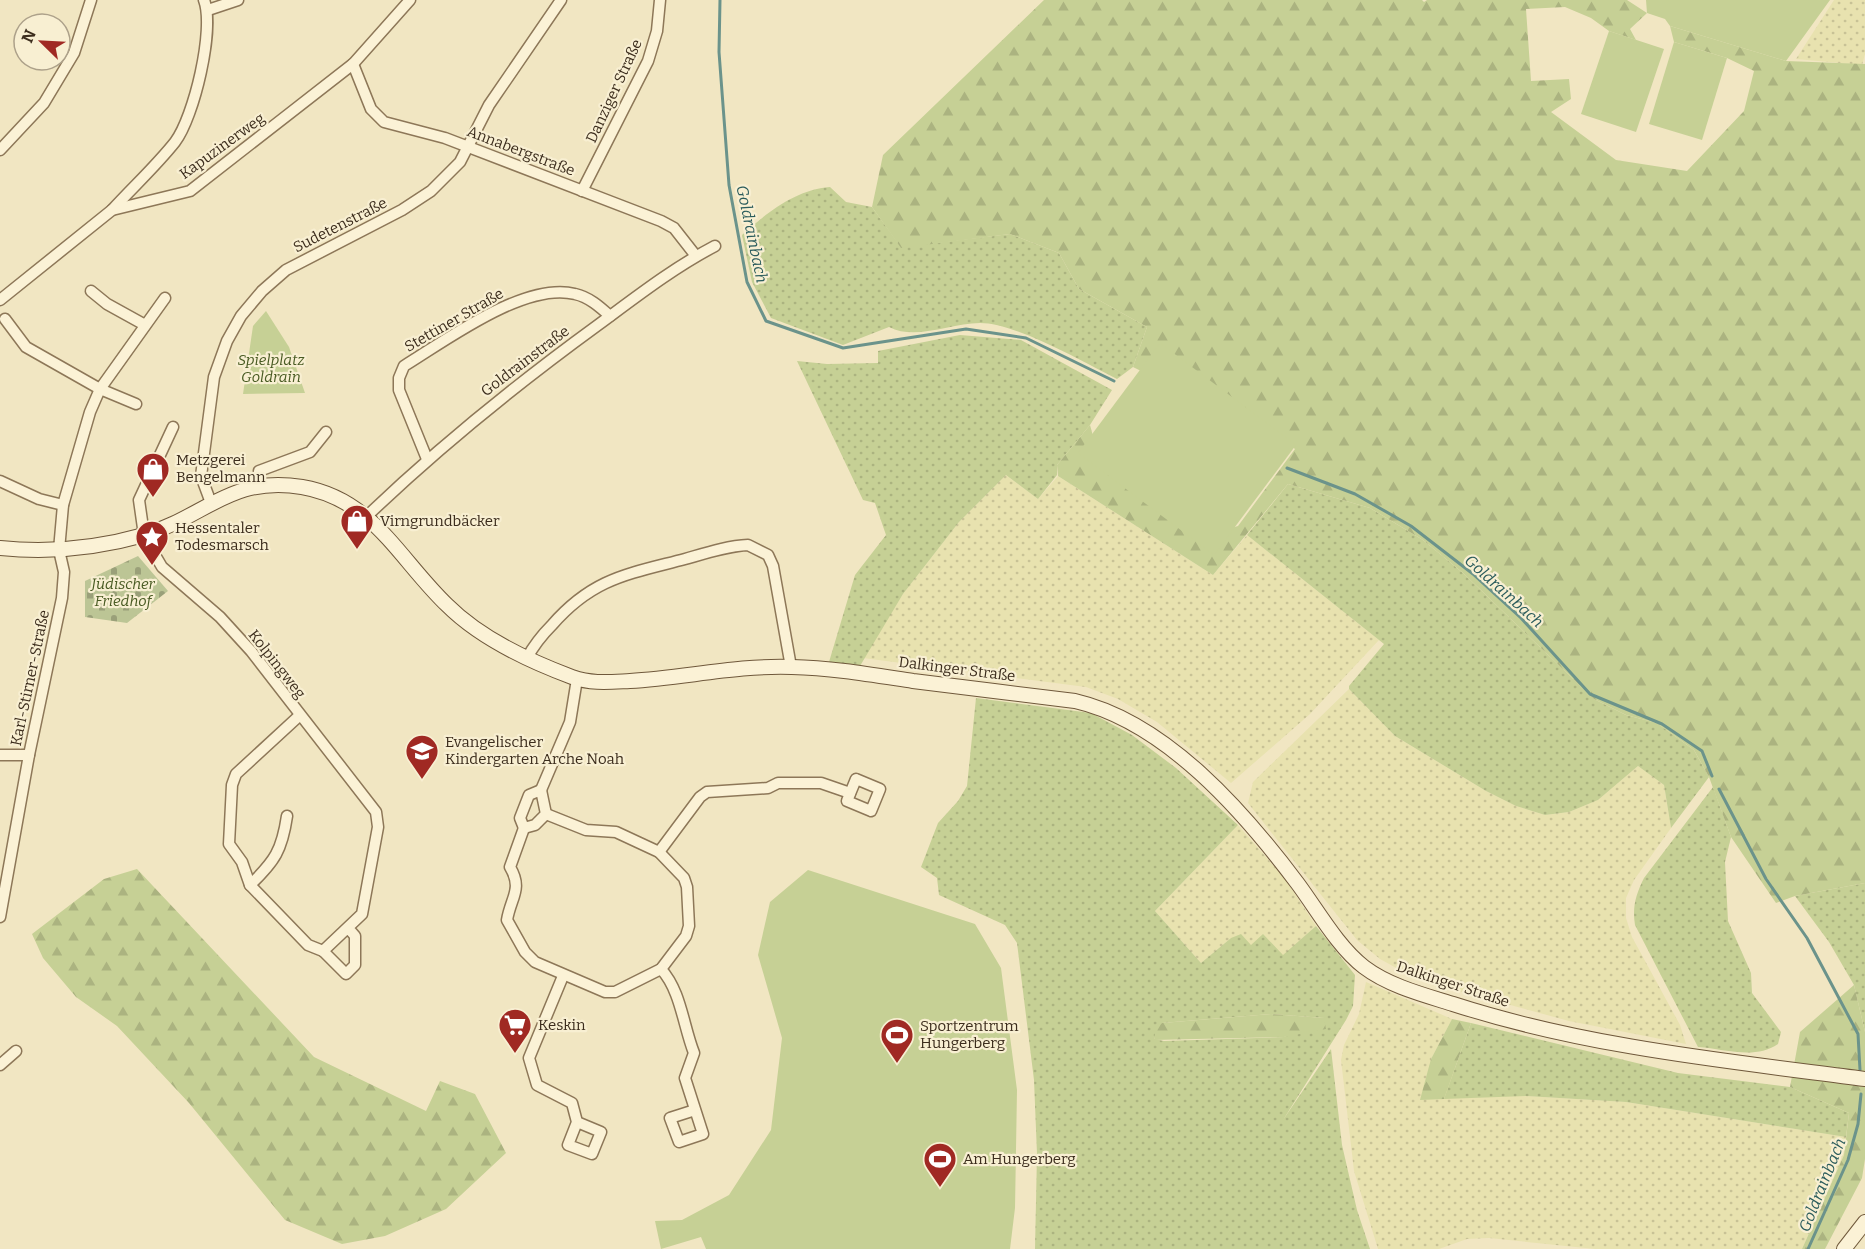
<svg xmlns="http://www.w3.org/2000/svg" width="1865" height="1249" viewBox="0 0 1865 1249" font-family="Bitter,serif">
<defs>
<pattern id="farmland-dots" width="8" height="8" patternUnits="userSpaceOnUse" patternTransform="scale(1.5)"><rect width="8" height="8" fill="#e8e2af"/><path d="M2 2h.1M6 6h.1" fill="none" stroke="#c8c296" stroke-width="1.8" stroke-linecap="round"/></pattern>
<pattern id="grass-dots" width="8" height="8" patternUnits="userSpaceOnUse" patternTransform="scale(1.5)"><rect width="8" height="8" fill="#c6d095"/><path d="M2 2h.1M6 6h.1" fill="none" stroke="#abb380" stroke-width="1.8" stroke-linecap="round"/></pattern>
<pattern id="forest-firs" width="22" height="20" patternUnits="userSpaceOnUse" patternTransform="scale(1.5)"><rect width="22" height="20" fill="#c6d095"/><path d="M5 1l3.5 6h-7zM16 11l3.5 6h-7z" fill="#abb380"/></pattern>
<pattern id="cemetery-stones" width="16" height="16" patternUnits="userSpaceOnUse" patternTransform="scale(1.5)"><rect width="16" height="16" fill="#bcc595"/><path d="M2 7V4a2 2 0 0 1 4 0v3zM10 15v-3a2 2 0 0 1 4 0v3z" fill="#9aa079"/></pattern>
</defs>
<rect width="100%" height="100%" fill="#f1e6c2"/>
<g fill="url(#farmland-dots)">
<polygon points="1834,0 1865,0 1865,54 1862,65 1796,59"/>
<polygon points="1006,475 1038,499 1058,476 1213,575 1247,535 1379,640 1310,714 1231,783 1157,722 1118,699 1086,687 863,658 903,594 959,522"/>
<polygon points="1349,689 1395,736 1486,791 1516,806 1545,815 1569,812 1598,800 1638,766 1664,785 1671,828 1634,880 1626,898 1626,918 1632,937 1680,1025 1686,1044 1569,1021 1418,980 1380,959 1357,940 1248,803 1253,782"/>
<polygon points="1238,825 1285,879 1316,926 1283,956 1231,938 1201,963 1155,911"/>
<polygon points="1366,982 1452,1019 1431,1059 1526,1096 1626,1102 1846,1137 1844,1155 1802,1249 1595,1249 1489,1238 1467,1239 1439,1249 1378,1249 1354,1171 1341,1060 1344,1045 1359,1014"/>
</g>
<g fill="url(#grass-dots)" fill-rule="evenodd">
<path d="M830,187L846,202L872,207L901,247L1010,234L1059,253L1079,289L1147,327L1133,367L1117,379C1083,362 1016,323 980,323C950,323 916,341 889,327L843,345L771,318L752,282L742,235C768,212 795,190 830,187Z"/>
<polygon points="960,335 1021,340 1112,390 1090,425 1057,465 1057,475 1038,499 1006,475 959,522 903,594 860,666 829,662 855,575 886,535 875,503 863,500 797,361 827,364 878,363 878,351"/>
<polygon points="1288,484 1370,508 1423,540 1463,573 1594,699 1626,715 1657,723 1694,750 1709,777 1671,828 1664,785 1638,766 1598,800 1569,812 1545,815 1516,806 1486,791 1395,736 1349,689 1349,686 1384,644 1247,535"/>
<path d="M976,698L1091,713L1132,735L1176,768L1238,825L1155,911L1201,963L1231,938L1241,934L1251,945L1263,934L1283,955L1316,926L1355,975L1353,1006L1346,1020L1283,1120L1331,1049L1342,1145L1357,1210L1370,1249H1035L1037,1154L1034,1080L1017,943L1005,925L939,895L937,878L921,867L938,823L958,801L967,786ZM1271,1014L1324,1018L1284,1037L1164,1041L1154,1039L1162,1023Z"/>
<path d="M1713,787L1731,837L1725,862L1728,921L1751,973L1752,993L1781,1032L1778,1044C1755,1060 1725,1049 1698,1047L1635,925C1632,907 1636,894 1644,878Z"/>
<polygon points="1865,883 1865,1032 1854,985 1829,942 1795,896"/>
<polygon points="1471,1023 1678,1073 1790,1087 1849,1113 1846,1137 1626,1102 1526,1096 1444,1099"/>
</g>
<g fill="url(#forest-firs)">
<polygon points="1044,0 1422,0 1424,2 1427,0 1627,0 1647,13 1630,29 1636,40 1609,31 1591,18 1565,7 1526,9 1531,81 1569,79 1571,99 1551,112 1616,160 1687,171 1744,111 1754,71 1727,58 1674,42 1670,26 1786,61 1865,64 1865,883 1795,896 1776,903 1731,837 1709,777 1694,750 1657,723 1626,715 1594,699 1463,573 1423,540 1370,508 1288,484 1213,575 1058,476 1057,465 1090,425 1096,447 1218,532 1238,526 1295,449 1163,354 1147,374 1133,367 1147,327 1079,289 1059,253 1010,234 901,248 872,207 883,155"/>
<polygon points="137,869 314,1057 426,1111 440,1081 475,1094 506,1153 446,1209 385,1236 342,1244 285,1220 189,1103 117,1026 76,997 43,958 32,934 104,879"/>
<polygon points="1854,985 1865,1032 1865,1159 1862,1178 1825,1249 1802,1249 1844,1155 1849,1113 1790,1087 1800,1032"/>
<polygon points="1271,1014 1324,1018 1326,1029 1284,1037 1154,1040 1156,1027 1162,1023"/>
<polygon points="1452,1019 1471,1023 1444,1099 1420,1100 1431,1059"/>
</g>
<polygon fill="url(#cemetery-stones)" points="138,556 168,591 127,623 85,617 85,581"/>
<g fill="#c6d095">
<polygon points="1646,0 1830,0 1786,61 1670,26 1665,19 1647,13"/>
<polygon points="1609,31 1664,49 1636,132 1581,114"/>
<polygon points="1674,42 1727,58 1702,140 1649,124"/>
<polygon points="266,311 289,347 305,393 243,394 253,326"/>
<polygon points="1160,343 1296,445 1214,555 1078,453"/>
<polygon points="808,870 975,924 1001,968 1017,1090 1015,1208 1010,1249 706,1249 701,1237 661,1249 655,1221 682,1220 729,1195 771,1130 782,1038 758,955 770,902"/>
</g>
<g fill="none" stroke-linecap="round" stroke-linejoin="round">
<g stroke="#6b938b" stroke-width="3">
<polyline points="720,0 719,52 729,185 747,282 766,321 843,348 966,329 1026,338 1114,381"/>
<polyline points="1287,468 1355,494 1411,526 1473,574 1521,618 1590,694 1662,724 1702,751 1712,776"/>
<polyline points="1719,789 1766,879 1807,938 1858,1034 1860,1070"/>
<polyline points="1808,1249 1848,1160 1858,1124 1861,1094"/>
</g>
<defs>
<g id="street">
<polyline points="208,10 238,0"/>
<polyline points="353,64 371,109 384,122 445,138 661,221 674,228 696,256"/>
<polyline points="0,150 44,103 74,53 91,0"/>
<polyline points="582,191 648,61 657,31 660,0"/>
<path d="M112,210C133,187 156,166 175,142C194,117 215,29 204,0"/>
<polyline points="91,291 107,304 145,325"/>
<polyline points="0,300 112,210 190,191 353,64 410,0"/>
<polyline points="5,319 26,347 100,389 136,404"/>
<polyline points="173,427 139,500 144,535 152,550 162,567 220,617 251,651 376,812 378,827 362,914 323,951 346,974 355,965 355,936 348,928"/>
<path d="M427,459L399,390V378L404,366C445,341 525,281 575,294C589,297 600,307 610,316"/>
<polyline points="0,481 39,499 63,505"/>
<polyline points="258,485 259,471 310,452 326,432"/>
<polyline points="211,503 201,476 214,377 227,341 241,316 262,291 286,270 402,210 431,191 460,162 489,105 561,0"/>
<path d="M367,516C440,446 517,384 598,325C636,297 673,268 715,246"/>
<path d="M527,658C534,645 542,635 552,625C593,578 628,574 685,559C706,553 727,546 748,545L768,555L773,566L791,667"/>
<polyline points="299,716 236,774 232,785 229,844 242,862 250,885 308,945 323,951"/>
<polyline points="0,755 29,755"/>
<polygon points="856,779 880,789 871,811 847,801"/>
<polyline points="541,790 570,722 577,679"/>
<polygon points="541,790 546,814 535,825 524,828 520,818 529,795"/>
<path d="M524,828L510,867C523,889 511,897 507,920L525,952L535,962L605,992H615L661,969L686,936L689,926L687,887L684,878L659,852L616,832L586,830L546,814"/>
<polyline points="659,852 700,797 707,792 768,788 778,783 821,783 850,793"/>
<path d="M250,885C275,861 282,850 287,816"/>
<polyline points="0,917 29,755 62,598 64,572 59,550 63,505 90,412 100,389 165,298"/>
<path d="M661,969C681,991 683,1025 694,1053L685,1078L703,1134L679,1142L670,1118L695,1110"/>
<polyline points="563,976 529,1058 537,1085 572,1103 577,1122 568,1145 592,1154 601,1132 577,1122"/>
<polyline points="0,1065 16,1051"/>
</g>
<g id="secondary">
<path d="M0,548C48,553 98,548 144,535C205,517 231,475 302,487C373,499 399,559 447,605C480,638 529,661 572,677C592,684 609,682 630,681C684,678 737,665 792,667C833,668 873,675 913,681C967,688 1021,694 1075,701C1166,722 1244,812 1298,884C1318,911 1338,947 1364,967C1389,986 1424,995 1453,1004C1586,1047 1727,1061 1865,1079"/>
<polyline points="1844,1249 1865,1222"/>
</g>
</defs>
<use href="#street" stroke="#8d7758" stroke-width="13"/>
<use href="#secondary" stroke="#6f583b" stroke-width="16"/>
<use href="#street" stroke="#fbf2d6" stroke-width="10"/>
<use href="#secondary" stroke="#fbf2d6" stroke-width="14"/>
</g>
<defs>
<symbol id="shop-pin" viewBox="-11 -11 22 30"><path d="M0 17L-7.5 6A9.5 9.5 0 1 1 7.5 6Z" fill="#a02923" stroke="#f8efd2"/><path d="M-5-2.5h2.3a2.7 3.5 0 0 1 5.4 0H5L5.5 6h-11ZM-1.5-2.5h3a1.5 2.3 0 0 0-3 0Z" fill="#fff"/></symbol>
<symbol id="sight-pin" viewBox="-11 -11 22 30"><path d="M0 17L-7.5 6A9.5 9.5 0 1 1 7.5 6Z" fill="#a02923" stroke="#f8efd2"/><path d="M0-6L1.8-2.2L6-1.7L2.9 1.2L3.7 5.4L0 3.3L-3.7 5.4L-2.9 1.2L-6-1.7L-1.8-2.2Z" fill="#fff"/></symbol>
<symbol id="school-pin" viewBox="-11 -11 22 30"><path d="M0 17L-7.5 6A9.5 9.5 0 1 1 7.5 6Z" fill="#a02923" stroke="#f8efd2"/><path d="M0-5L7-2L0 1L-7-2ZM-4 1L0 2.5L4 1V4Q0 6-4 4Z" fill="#fff"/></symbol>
<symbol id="supermarket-pin" viewBox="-11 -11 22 30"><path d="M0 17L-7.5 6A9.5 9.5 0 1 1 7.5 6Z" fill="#a02923" stroke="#f8efd2"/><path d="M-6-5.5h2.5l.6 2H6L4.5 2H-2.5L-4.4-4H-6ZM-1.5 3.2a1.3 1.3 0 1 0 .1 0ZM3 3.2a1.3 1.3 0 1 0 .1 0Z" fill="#fff"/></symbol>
<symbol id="stadium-pin" viewBox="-11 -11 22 30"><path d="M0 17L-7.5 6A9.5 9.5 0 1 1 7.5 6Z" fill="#a02923" stroke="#f8efd2"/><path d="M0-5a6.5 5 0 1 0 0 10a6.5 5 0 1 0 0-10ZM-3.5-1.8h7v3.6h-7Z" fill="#fff"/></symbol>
</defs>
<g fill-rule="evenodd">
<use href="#shop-pin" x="134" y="450" width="38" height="52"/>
<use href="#shop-pin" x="338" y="502" width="38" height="52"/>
<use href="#sight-pin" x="133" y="518" width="38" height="52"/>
<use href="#school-pin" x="403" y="732" width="38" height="52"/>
<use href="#supermarket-pin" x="496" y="1006" width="38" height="52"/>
<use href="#stadium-pin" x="878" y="1016" width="38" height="52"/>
<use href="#stadium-pin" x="921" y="1140" width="38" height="52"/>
</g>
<g text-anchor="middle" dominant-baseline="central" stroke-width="4.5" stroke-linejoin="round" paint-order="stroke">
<g font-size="15" fill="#3c2d1d" stroke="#f8efd2">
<text transform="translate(614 91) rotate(-65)">Danziger Straße</text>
<text transform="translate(222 146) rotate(-36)">Kapuzinerweg</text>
<text transform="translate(521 151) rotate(21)">Annabergstraße</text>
<text transform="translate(340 225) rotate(-27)">Sudetenstraße</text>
<text transform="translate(454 320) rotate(-30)">Stettiner Straße</text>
<text transform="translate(525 361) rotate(-37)">Goldrainstraße</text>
<text transform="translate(277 664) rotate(52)">Kolpingweg</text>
<text transform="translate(957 669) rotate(7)">Dalkinger Straße</text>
<text transform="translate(30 678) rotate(-78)">Karl-Stirner-Straße</text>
<text transform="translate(1453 984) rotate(18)">Dalkinger Straße</text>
</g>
<g font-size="15" font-style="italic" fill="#485a22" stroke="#f8efd2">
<text x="271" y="360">Spielplatz<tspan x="271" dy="17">Goldrain</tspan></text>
<text x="123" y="584">Jüdischer<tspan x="123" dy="17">Friedhof</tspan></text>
</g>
<g font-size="15" fill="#3c2d1d" stroke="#f8efd2" text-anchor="start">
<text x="176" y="460">Metzgerei<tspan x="176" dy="17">Bengelmann</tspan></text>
<text x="380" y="521">Virngrundbäcker</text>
<text x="175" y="528">Hessentaler<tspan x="175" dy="17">Todesmarsch</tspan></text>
<text x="445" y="742">Evangelischer<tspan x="445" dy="17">Kindergarten Arche Noah</tspan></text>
<text x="538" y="1025">Keskin</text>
<text x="920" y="1026">Sportzentrum<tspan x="920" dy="17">Hungerberg</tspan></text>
<text x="963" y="1159">Am Hungerberg</text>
</g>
<g font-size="16" font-style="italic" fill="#2b5c5c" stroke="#f8efd2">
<text transform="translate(752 234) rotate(78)">Goldrainbach</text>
<text transform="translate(1504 591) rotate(42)">Goldrainbach</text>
<text transform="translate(1822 1185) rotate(-68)">Goldrainbach</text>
</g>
</g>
<g transform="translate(42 42) rotate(294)"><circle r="28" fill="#f8efd2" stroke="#ada18a" stroke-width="1.5"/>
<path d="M0-4.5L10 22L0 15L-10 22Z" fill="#a02923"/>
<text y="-9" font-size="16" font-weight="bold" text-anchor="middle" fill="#3c2d1d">N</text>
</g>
</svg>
